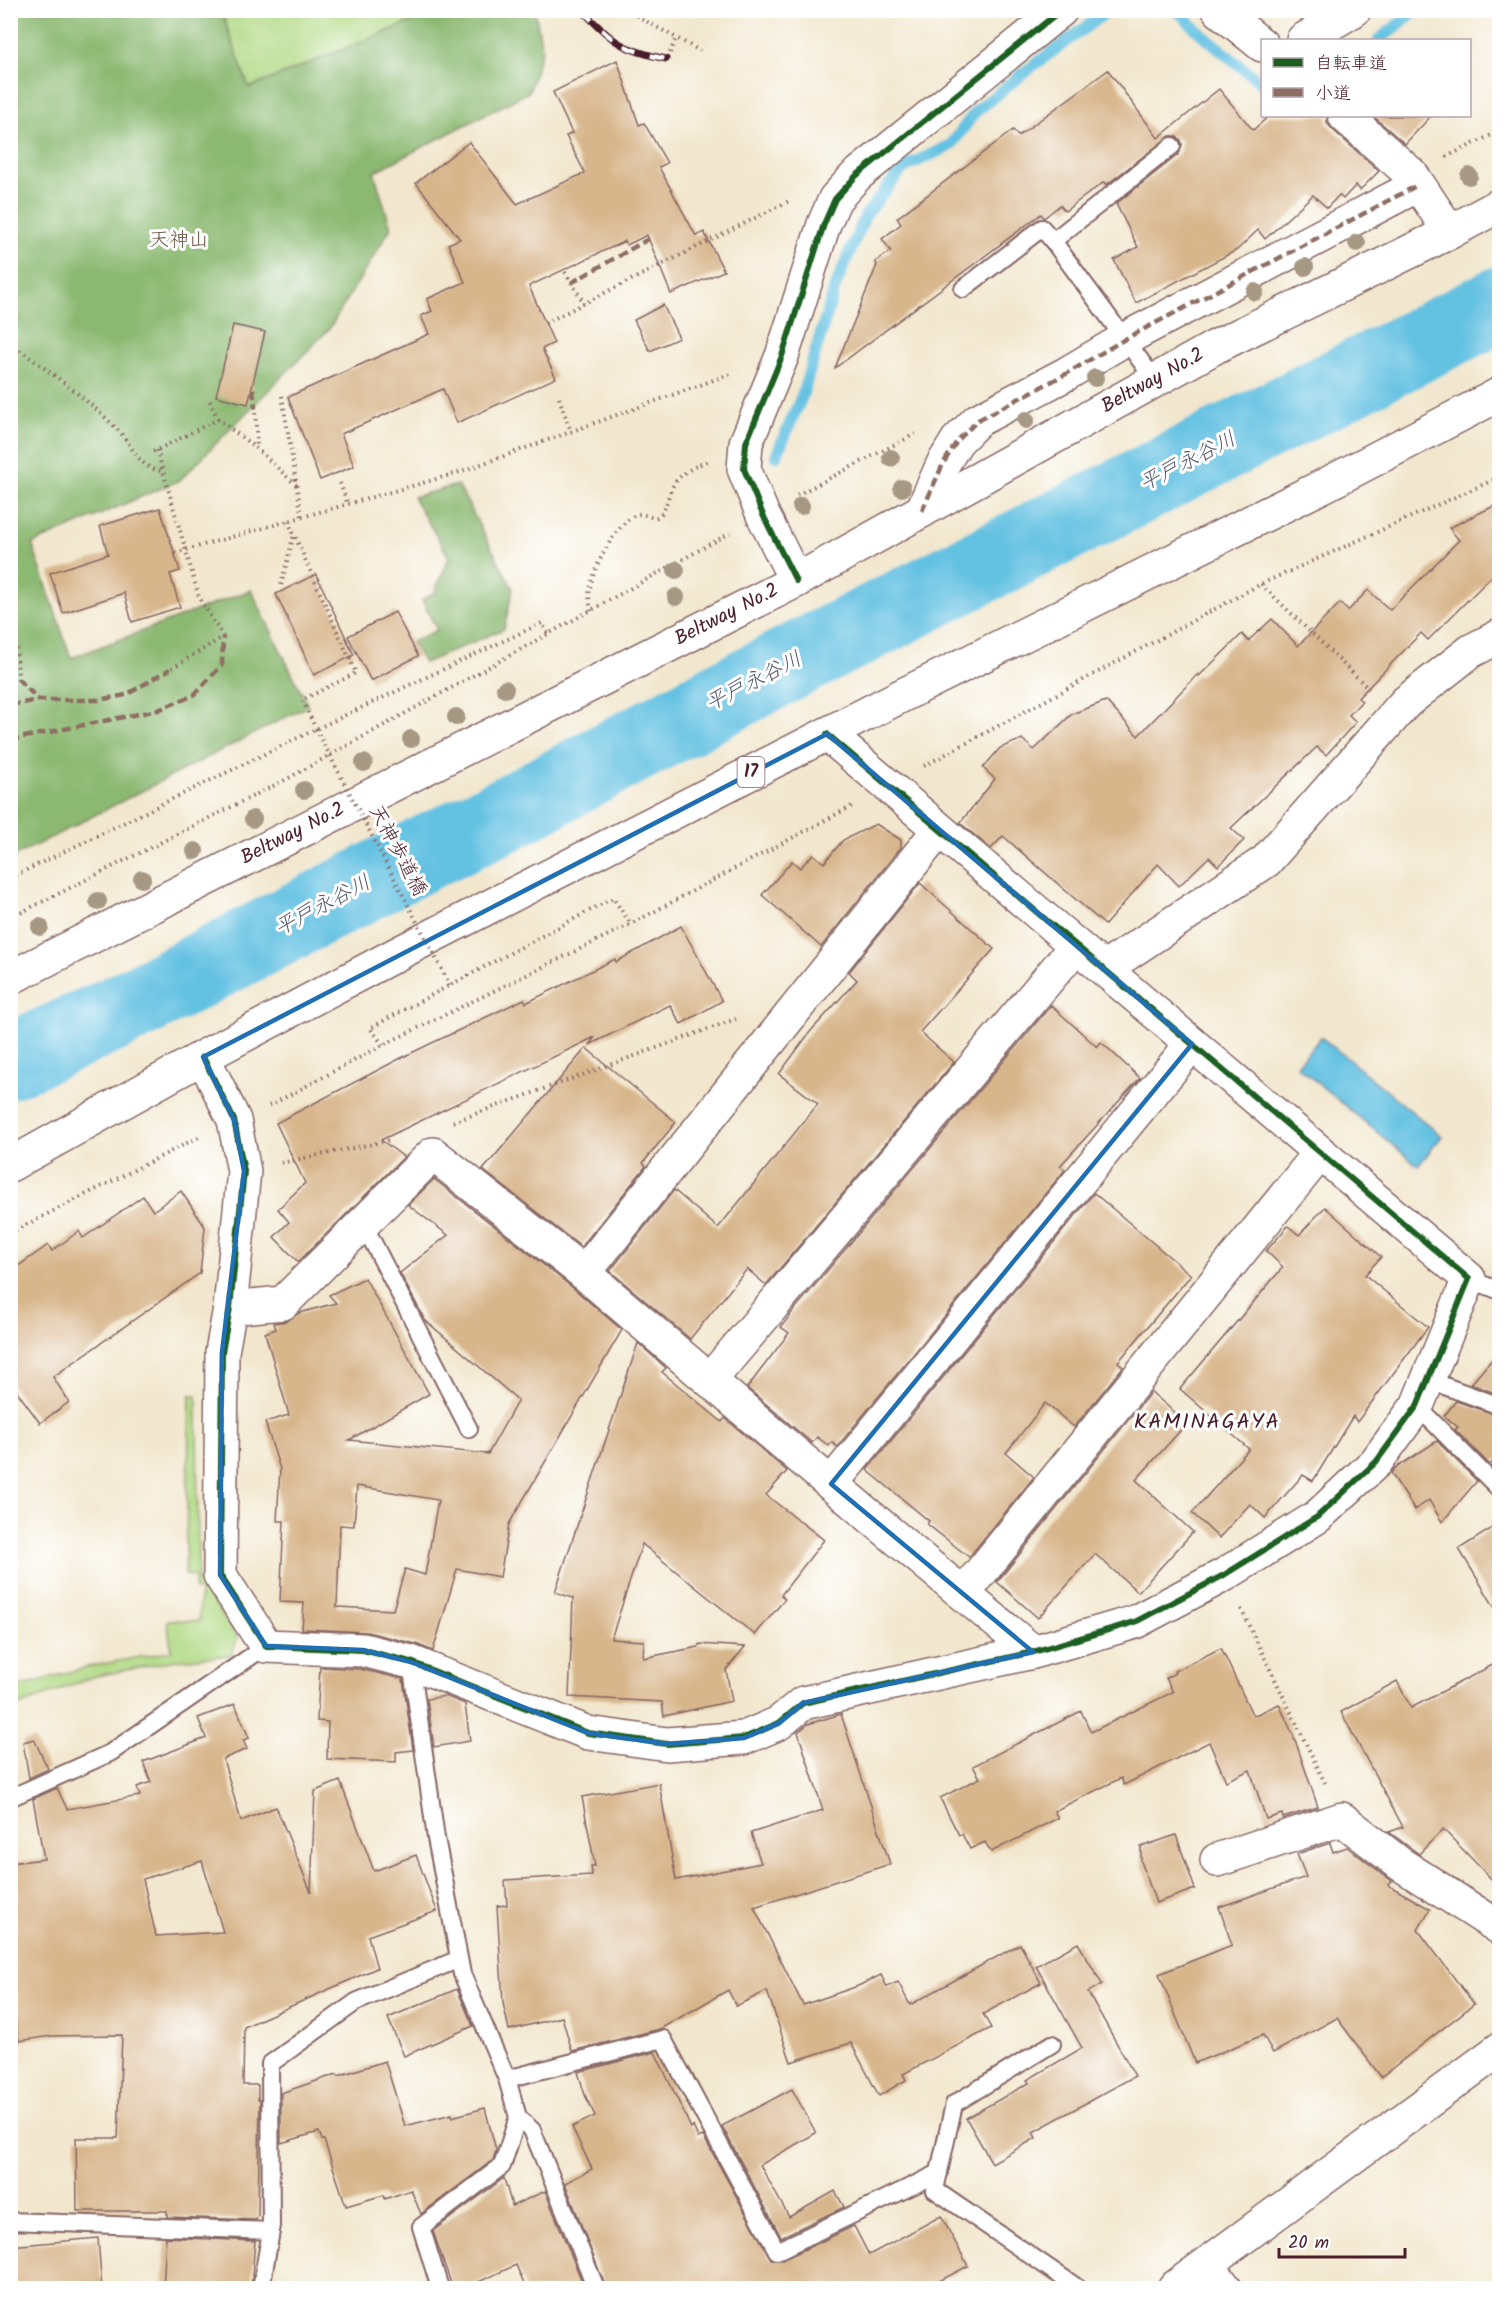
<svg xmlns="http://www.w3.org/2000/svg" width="1510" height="2299" viewBox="0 0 1510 2299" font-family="Kalam,'Klee One',sans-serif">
<rect width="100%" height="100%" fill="#fff"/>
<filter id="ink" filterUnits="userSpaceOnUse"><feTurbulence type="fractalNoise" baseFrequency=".0167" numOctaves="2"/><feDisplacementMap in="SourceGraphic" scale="12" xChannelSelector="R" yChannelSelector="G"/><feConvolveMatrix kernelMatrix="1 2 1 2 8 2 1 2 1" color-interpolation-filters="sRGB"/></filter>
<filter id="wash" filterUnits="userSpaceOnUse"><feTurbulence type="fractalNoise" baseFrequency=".008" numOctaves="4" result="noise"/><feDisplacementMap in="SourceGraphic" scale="24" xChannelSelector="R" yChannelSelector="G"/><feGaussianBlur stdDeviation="1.35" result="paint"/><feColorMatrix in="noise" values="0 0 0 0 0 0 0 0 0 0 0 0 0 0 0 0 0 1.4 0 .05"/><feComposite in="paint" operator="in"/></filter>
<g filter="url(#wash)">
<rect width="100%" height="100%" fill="#f2e7ce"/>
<g fill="#b1d984" stroke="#7e7c58" stroke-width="1.5">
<polygon points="221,10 437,11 249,88"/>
<polygon points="190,1395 197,1395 198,1581 238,1638 231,1655 176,1660 92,1677 11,1709 11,1689 87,1667 172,1651 167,1622 168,1620 199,1621 200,1591 195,1590 195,1576 185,1575"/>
</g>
<g fill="#8cb972" stroke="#6b6c4e" stroke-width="1.5">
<polygon points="11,11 221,11 249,88 437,11 535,11 542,50 529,92 374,172 391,228 329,329 180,480 32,544 71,658 251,590 308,706 11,858"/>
<polygon points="458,485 513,589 504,629 424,663 412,642 437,630 422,600 434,593 449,557 413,497"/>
</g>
<polygon fill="#64c1e2" stroke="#577086" stroke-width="1.5" points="1321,1037 1442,1136 1418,1166 1297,1066"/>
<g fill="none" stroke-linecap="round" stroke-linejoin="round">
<g stroke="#64c1e2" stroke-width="12">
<polyline points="1177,10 1198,31 1262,84"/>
<polyline points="1379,40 1416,10"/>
<polyline points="776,456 802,396 835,287 865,216 903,168 951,145 975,112 1030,68 1109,10"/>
</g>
<polyline stroke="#64c1e2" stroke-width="75" points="10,1061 119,1012 421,855 506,814 761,678 1500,304"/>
</g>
<g id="blocks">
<g fill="#d8b68c" fill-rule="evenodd">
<polygon points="617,60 639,125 644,123 667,163 659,167 696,236 704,232 724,271 671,294 647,235 627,245 625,241 529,286 554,343 542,349 556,378 457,423 443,389 341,434 354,466 320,480 288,397 429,334 421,316 432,311 427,299 465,282 448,244 460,239 416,183 469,142 517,204 585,173 566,136 572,133 553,92"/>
<polygon points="1108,70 1158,138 1219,89 1253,130 1269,116 1327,116 1327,123 1333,130 1379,171 1360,190 1356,185 1343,199 1339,195 1327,208 1313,195 1265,239 1258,230 1237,250 1136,303 1114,260 1138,247 1116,204 1179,154 1182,145 1181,140 1175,136 1170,136 1106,185 1104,182 1065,211 1060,205 1044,218 1041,214 835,368 877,265 875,262 891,251 882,239 901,224 897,218 1013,130 1018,136"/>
<polygon points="1373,116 1431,116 1405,144"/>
<polygon points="663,305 679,338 650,351 634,320"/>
<polygon points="233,325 265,332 248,404 216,396"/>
<polygon points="1500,503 1500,568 1428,640 1421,633 1358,698 1362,701 1349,715 1356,722 1326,755 1317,747 1231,828 1244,840 1218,866 1209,857 1179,886 1158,864 1105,925 1003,836 991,849 960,823 995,779 983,768 1000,748 1022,739 1034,750 1072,714 1106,701 1138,736 1198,674 1199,676 1242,634 1248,641 1272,619 1298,646 1340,603 1348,611 1368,590 1390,610 1459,540 1449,528"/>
<polygon points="160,508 180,571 170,574 180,607 132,622 124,593 63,613 50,573 108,554 100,526"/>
<polygon points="316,574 354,655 314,675 276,594"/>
<polygon points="395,612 418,656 371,681 348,636"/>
<polygon points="876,824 901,840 901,847 821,947 762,895 792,861 800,868 813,854 824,863 843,840"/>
<polygon points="920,883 994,949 920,1032 954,1062 766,1285 747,1269 690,1339 610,1271 674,1190 718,1228 818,1104 779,1074 810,1032 857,980 849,972"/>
<polygon points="681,926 722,1001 681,1024 670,1005 589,1045 595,1037 381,1140 404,1157 298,1262 274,1237 289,1222 278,1209 305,1183 276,1123 405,1056 524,999 526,1003 615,959 616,962"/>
<polygon points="1051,1005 1097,1047 1101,1042 1140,1078 1060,1166 1065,1170 837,1447 832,1442 829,1446 817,1437 812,1443 747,1388 789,1333 781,1327 794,1310"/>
<polygon points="586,1048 676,1122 643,1163 646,1166 581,1247 483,1170"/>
<path d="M434,1179L572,1287L622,1330L509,1524L500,1577L457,1569L433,1651L416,1644L367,1632L302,1629L304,1603L280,1602L284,1521H277L280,1469L265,1422L289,1415L265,1333L276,1329L274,1323L286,1321L299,1313L336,1303L329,1295L365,1278L429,1394L349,1440L488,1454L518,1400L425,1320L400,1273L448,1235L408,1205ZM357,1486L438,1500L425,1575L405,1569L393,1610L337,1607L340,1525L354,1526Z"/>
<polygon points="181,1191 205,1227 200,1273 53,1377 69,1402 40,1423 10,1382 10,1272 48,1245 52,1251 79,1231 83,1238 143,1196 153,1211"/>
<polygon points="1094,1193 1191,1275 1118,1362 1123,1367 1074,1427 1045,1403 1006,1453 1034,1477 969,1557 927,1524 929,1521 867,1470"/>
<polygon points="1325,1207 1381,1257 1365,1275 1428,1327 1357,1422 1353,1416 1313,1481 1303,1475 1265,1518 1250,1504 1219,1538 1192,1513 1249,1449 1180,1389 1283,1267 1266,1251 1288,1226 1299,1235"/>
<polygon points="638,1343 666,1368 662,1372 722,1422 725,1418 787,1471 766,1495 824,1540 781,1595 785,1599 755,1635 642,1544 611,1639 644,1641 643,1658 698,1647 700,1644 745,1647 726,1670 732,1701 664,1716 662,1702 569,1697 573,1598 555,1592"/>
<polygon points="1500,1350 1500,1395 1471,1384"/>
<polygon points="1151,1392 1187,1423 1136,1480 1193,1532 1138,1592 1095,1554 1038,1618 997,1582"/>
<polygon points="1456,1401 1500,1416 1500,1462 1496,1459 1490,1465 1455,1430 1458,1427 1444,1416"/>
<polygon points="1437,1441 1477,1481 1442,1522 1429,1500 1415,1510 1391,1473 1394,1469"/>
<polygon points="1500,1523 1500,1616 1459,1549"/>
<polygon points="1221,1648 1253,1716 1279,1704 1294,1737 1318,1807 1283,1818 1282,1814 1266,1819 1250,1770 1226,1781 1209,1742 1124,1785 1121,1778 1054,1811 1058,1818 991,1852 985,1842 970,1849 962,1834 959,1835 940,1798 980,1778 973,1766 1081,1711 1091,1732 1173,1692 1166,1678 1175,1673 1174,1671"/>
<polygon points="1500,1661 1500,1888 1443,1829 1419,1854 1389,1832 1403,1827 1341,1712 1397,1681 1411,1708"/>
<polygon points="320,1667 360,1669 403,1679 413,1750 396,1752 396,1762 327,1759 328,1722 317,1721"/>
<polygon points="445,1696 465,1704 470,1741 434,1747 427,1699"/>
<path d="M235,1704L249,1738L243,1740L247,1749L223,1759L241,1821L276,1807L311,1892L315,1791L340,1781L374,1871L416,1855L437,1911L368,1936L377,1968L244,2027L243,2085H258V2100H260L258,2215L256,2220L167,2217V2211H77L76,2138H118L122,2035L51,2036L19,2041L10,1990V1863L44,1859L33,1799L57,1788L67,1809L140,1796L137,1787L151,1782L143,1762L206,1738L198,1718ZM202,1861L223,1932L156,1936L143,1879Z"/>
<polygon points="841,1714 890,1864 754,1907 803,2005 858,1986 881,1975 887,1987 898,1982 910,2005 1020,1944 1041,1983 983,2014 991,2028 903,2074 906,2080 879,2096 851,2043 791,2062 767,1991 736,2006 728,1990 660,2029 572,2051 562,2017 509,2030 503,2003 497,1906 507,1905 505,1880 592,1875 591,1866 595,1866 582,1797 659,1783 676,1880 761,1863 751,1833 823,1810 798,1732 808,1724"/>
<polygon points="34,1739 48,1769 29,1778 23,1742"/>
<polygon points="1176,1835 1195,1889 1156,1903 1141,1861 1141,1847"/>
<polygon points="1330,1843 1333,1852 1347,1847 1392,1881 1388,1885 1430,1909 1418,1930 1474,2004 1381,2077 1337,2018 1273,2053 1263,2035 1195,2063 1159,1974 1232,1945 1219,1907 1306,1877 1297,1854"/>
<polygon points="1078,1943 1102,1984 1088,1992 1135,2076 1033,2132 1036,2138 992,2163 966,2118 1029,2083 1027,2080 1082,2048 1036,1966"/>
<polygon points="457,1989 473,2026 404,2056 388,2018"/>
<polygon points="655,2052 691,2128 693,2126 698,2138 703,2136 771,2259 782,2260 854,2226 869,2255 941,2216 968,2266 924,2289 606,2289 565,2183 592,2169 572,2127 595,2116 585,2095 578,2072"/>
<polygon points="385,2061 405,2126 452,2114 452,2117 485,2108 496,2150 493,2160 421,2214 411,2190 385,2199 384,2195 346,2206 324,2140 322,2140 319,2132 281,2143 281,2093 337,2074 338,2076"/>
<polygon points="792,2089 816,2133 760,2165 789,2217 835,2191 844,2207 781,2237 722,2126"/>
<polygon points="504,2178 512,2206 545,2191 585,2289 526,2289 516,2265 463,2289 453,2289 433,2231"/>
<polygon points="166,2237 255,2241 251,2289 163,2289"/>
<polygon points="98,2238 102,2289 10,2289 10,2246"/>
</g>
</g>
</g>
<g filter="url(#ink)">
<use href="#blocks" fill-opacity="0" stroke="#856564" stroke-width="1.5"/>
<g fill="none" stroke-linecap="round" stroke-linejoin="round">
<defs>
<g id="lane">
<polyline points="963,289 1042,228 1053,241"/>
<polyline points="1154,379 1053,241 1172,146"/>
<polyline points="363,1223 469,1429"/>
<polyline points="1469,1279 1500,1291"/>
<polyline points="1428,1380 1500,1406"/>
<polyline points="1417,1406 1500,1490"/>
<polyline points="411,1662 436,1838 462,1974 507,2079 518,2117 502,2166 421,2227 440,2288"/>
<polyline points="10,1798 110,1753 266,1646"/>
<polyline points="1052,2044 954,2104 935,2190 1078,2288"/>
<polyline points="507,2079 663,2039 777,2251 939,2173"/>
<polyline points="518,2117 532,2130 596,2288"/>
<polyline points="10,2221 271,2231"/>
<polyline points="261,2288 271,2231 270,2064 356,2002 459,1959"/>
</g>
<g id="street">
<polyline points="1219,10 1262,45"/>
<polyline points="1303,40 1354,10"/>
<polyline points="1345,116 1412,175 1450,232"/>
<polyline points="922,511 943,464 957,441 978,420 1066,374 1125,339 1418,185"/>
<polyline points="796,581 763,515 744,469 746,443 782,356 824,224 835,199 856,176 1061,10"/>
<polyline points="1104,969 1266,861 1406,702 1471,651 1500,636"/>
<polyline points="203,1057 234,1120 244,1171 230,1308 222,1352 220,1575 266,1646 363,1650 411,1662 588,1733 667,1744 744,1738 779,1723 803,1703 1033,1652 1135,1622 1224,1575 1317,1517 1376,1462 1417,1406 1469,1279 827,734"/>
<polyline points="584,1273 939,830"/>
<polyline points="230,1308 283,1303 433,1154 584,1273 831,1484 1033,1652"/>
<polyline points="710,1380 1076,946"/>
<polyline points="831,1484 1192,1044"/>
<polyline points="964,1593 1320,1153"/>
<polyline points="1217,1860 1342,1819 1399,1863 1500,1928"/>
<polyline points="1208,2265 1225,2288"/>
</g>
<polyline id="secondary" points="1174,2288 1500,2049"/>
<g id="primary">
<polyline points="10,978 796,581 1215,347 1450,232 1500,205"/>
<polyline points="10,1165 203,1057 397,954 905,694 1329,483 1500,394"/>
</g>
</defs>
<use href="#lane" stroke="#856564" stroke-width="20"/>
<use href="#street" stroke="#856564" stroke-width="36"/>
<use href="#secondary" stroke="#856564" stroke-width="36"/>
<use href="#primary" stroke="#856564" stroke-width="36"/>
<g stroke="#856564" stroke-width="4" stroke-dasharray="1.5 4.5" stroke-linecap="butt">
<polyline points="347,10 348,13 358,10"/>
<polyline points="626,10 700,51"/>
<polyline points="670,53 676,38"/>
<polyline points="1446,157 1500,131"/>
<polyline points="565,272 584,303"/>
<polyline points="545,323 791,200"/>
<path d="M10,343C47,370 86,397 118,430C134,447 138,469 163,471"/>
<polyline points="282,396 302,518"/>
<polyline points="559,398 571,432"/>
<polyline points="210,401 218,419"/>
<polyline points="255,407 257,448"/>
<polyline points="157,450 199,597 223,637 170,669"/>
<polyline points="153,452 218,419 257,449 297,486"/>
<polyline points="340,483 348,505"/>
<polyline points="797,495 915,434"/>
<polyline points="288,521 356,673 302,700 316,729"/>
<polyline points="175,553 454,474 733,373"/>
<polyline points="1261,584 1369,689"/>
<polyline points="281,585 294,534"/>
<path d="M591,611C590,604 588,595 590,588C593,568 617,522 636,515C645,511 653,523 661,514C666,509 667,499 670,493C676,474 691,469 707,461"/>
<polyline points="10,613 16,630 18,679"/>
<polyline points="924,766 1261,584 1500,477"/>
<polyline points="10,878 316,729 542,623 548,634"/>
<polyline points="10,918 287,779 730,533"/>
<polyline points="383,1045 370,1028 613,898 631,924"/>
<polyline points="269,1106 383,1045 631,924 852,806"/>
<polyline points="453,1122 736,1019"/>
<polyline points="281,1163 391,1140"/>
<polyline points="10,1233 199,1137"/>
<polyline points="1241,1609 1325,1783"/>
</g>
<use href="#lane" stroke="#fff" stroke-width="16"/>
<use href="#street" stroke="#fff" stroke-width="33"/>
<use href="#secondary" stroke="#fff" stroke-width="33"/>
<use href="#primary" stroke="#fff" stroke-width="33"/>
<defs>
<path id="rail" d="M582,10C612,42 623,50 666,59"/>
</defs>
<use href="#rail" stroke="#4a1f2b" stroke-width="7"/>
<use href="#rail" stroke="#fff" stroke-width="4.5" stroke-dasharray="14" stroke-linecap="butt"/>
<polyline stroke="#856564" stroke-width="4" stroke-dasharray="1.5 4.5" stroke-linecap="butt" points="316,729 451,987"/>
<g stroke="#8d6e63" stroke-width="4.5" stroke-dasharray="9 4.5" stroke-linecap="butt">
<polyline points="571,283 652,237"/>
<polyline points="253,389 255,407"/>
<polyline points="922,511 943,464 957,441 978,420 1066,374 1125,339 1418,185"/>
<polyline points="18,679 39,700 98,700 126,695 170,669"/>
<polyline points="10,705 39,700"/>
<polyline points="10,740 158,710 194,695 222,665 223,637"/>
</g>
<defs>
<g id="cycleway">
<polyline points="796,581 763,515 744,469 746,443 782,356 824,224 835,199 856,176 1061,10"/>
<polyline points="203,1057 234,1120 244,1171 230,1308 222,1352 220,1575 266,1646 363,1650 411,1662 588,1733 667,1744 744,1738 779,1723 803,1703 1033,1652 1135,1622 1224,1575 1317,1517 1376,1462 1417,1406 1469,1279 827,734"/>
</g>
</defs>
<use href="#cycleway" stroke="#fff" stroke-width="10"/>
<use href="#cycleway" stroke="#1b5e20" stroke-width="6"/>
</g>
<g fill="#a79883">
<circle cx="1469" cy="176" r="9"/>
<circle cx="1357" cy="243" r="9"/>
<circle cx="1305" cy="267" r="9"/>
<circle cx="1255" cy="292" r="9"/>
<circle cx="1095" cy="378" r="9"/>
<circle cx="1026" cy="420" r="9"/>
<circle cx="891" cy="458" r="9"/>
<circle cx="902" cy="488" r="9"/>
<circle cx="801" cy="506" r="9"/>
<circle cx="676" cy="570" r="9"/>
<circle cx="676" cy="597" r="9"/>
<circle cx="505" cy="689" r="9"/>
<circle cx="456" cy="717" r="9"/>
<circle cx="411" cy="739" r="9"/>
<circle cx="364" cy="763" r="9"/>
<circle cx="304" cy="790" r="9"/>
<circle cx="253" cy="819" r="9"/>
<circle cx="195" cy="851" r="9"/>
<circle cx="142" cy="879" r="9"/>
<circle cx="98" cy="901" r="9"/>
<circle cx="40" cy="927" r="9"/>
</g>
</g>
<path fill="none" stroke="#1f6fb2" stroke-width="4.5" stroke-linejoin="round" d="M827,734L1192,1044L831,1484L1033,1652L803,1703L779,1723L744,1738L667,1744L588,1733L411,1662L363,1650L266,1646L220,1575L222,1352L244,1171L234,1120L203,1057Z"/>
<g text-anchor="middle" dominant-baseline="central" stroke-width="6" stroke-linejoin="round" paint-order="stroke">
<rect fill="#fff" stroke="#80626b" stroke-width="1.5" x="737.5" y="757" width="27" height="30" rx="4.5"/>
<g font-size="18" font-weight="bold" fill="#4a1f2b">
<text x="751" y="772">17</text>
</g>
<g font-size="20" fill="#695746" stroke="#fff">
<text x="179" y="241">天神山</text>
</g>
<g font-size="20" fill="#4a1f2b" stroke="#fff">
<text transform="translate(1153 381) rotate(-29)">Beltway No.2</text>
<text transform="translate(727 615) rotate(-27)">Beltway No.2</text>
<text transform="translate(293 834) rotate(-27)">Beltway No.2</text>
<text transform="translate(397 851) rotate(62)">天神歩道橋</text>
</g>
<g font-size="21" font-style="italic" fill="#53586b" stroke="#fff">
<text transform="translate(1188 462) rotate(-27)">平戸永谷川</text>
<text transform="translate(754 682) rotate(-27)">平戸永谷川</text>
<text transform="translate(323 906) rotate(-28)">平戸永谷川</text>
</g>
<g font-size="22" letter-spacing="1.5" fill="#4a1f2b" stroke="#fff">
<text x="1207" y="1422">KAMINAGAYA</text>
</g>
</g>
<rect width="1510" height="2299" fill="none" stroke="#fff" stroke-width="36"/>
<rect x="1261" y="39" width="210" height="78" fill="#ffffff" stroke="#b7a5aa" stroke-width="1.5"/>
<rect x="1273" y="58" width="30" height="9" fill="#1b5e20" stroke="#b7a5aa" stroke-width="1.5"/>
<text x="1315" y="69" font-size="18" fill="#4a1f2b">自転車道</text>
<rect x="1273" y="88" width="30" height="9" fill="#8d6e63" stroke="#b7a5aa" stroke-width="1.5"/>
<text x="1315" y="99" font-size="18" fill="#4a1f2b">小道</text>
<path d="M1279 2248v9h126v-9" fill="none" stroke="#4a1f2b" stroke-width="3"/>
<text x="1288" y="2248" font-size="18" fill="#4a1f2b" stroke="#ffffff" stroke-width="4.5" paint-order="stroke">20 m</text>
</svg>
